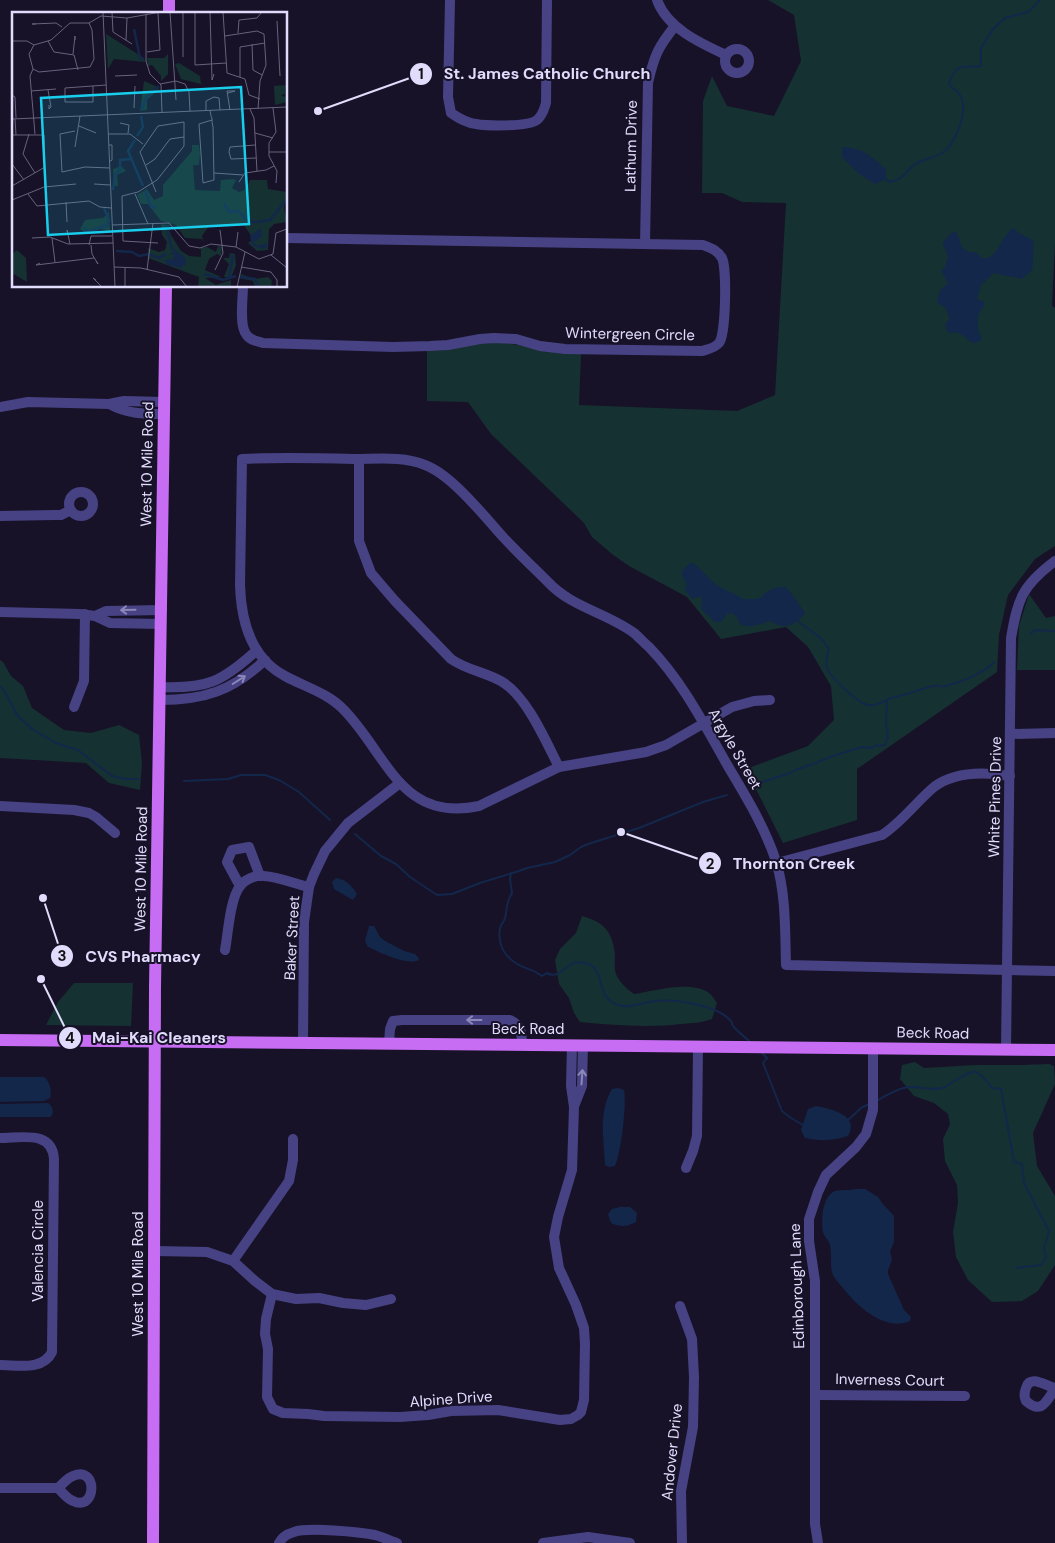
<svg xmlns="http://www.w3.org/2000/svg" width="1055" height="1543" viewBox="0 0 1055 1543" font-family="'DM Sans',sans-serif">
<rect width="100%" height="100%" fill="#171228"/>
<g fill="#163131">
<polygon points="768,0 1055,0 1055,243 1052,306 1055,308 1055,546 1035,559 1008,595 999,635 997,672 857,769 857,820 783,843 746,769 808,746 834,720 831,686 808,647 786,627 721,639 687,597 629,566 612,554 592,537 584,523 491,434 468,402 427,401 427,351 445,350 472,345 498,342 581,354 579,405 737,411 775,395 786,203 742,202 722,193 702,193 703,101 712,76 727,106 774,116 801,61 794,15"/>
<polygon points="1029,594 1046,618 1055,616 1055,670 1017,670 1019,626"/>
<polygon points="0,660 3,662 11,676 23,686 32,708 64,730 91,733 119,725 139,735 142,763 140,790 109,783 86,763 0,758"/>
<path d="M582,916C604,922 612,931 615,954C615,960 614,968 616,974C619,982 627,989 634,994C654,991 687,981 706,991C711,993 714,999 717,1003L712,1019C702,1023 692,1023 681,1024C647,1028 613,1025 580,1022L574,1013L569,998L559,984L555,960L560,949L576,933Z"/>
<polygon points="74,983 133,983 131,1026 46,1025 58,1002"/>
<polygon points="915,1062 924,1068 975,1065 1022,1065 1049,1064 1054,1066 1055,1084 1033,1133 1037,1166 1055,1196 1055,1265 1038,1291 1022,1301 992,1302 968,1280 956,1257 953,1232 958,1203 957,1185 945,1161 943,1139 950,1124 948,1114 934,1103 914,1096 900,1079 902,1065"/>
</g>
<g fill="#13274b">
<path d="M842,147C864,148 869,155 886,169V179L875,184L858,173L842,157Z"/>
<path d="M1014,228L1019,233L1034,241L1032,270L1022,279L994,273L981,285L977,299L983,301L985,304L978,315V331L982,338L979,342L973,343C968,341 963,334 958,333C950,331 948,336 945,325L950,318C947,315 948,313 946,309C943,305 939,305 937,301L940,290L948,283L941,271L945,267L948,257C944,241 938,248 951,233L956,232C963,244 959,253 976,252C976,252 981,258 982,258C996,263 1003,232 1014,228Z"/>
<path d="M690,563H692L697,566L716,585L744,599H757L762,597L766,592L777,587H786L794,597L805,613C799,621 788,629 778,625C775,624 773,622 770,621C759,624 749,630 739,623L737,617L732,613L727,614L721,622H715L701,609L702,600L700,596L692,599L685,590L687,584L682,576V571Z"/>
<path d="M336,878C347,880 351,885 357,894L353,900L334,889L332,882Z"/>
<path d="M369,926H374L380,937L385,941L404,951L415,954L418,957L419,960C407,966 379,952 368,947L365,941Z"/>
<path d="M0,1077H44C50,1081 52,1092 50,1098L44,1101L0,1102Z"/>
<path d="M618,1088L624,1090C627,1104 621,1153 615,1166L609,1167L605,1165C604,1138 598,1113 612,1089Z"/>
<path d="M48,1103C52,1106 54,1110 52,1115L50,1117H0V1104Z"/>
<path d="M816,1106C831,1109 860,1115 848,1136C833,1141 820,1141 805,1138L801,1130L808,1109Z"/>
<path d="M856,1189H865L878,1197L882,1203L894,1216V1242L890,1251L892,1260L888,1270V1274L904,1310L911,1317L910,1321C885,1332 857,1306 843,1288C839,1283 834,1279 832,1272C830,1264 832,1254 830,1245C829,1240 824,1237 823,1232C821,1220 822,1199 833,1192C838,1189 849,1191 856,1189Z"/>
<path d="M620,1207H630L637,1213L636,1222C627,1227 620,1227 611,1223L608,1214L612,1209Z"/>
</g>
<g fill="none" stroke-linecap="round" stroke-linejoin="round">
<g stroke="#13274b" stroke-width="2">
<path d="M886,179L889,182C902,181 905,172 914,165C922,159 934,158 942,153C955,145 967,114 962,99C960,92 953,90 949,84C950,79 951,77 954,73C961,62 971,69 981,66V48L993,29L1005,18L1028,12L1040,0"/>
<path d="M798,621C808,630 821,635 829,649C827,656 825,662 827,668C830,677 859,704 868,705C876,706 884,702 890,698C905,696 919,689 934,686C938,685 942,687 946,686C961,682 984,673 994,662"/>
<polyline points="1030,634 1035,630 1055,631"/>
<polyline points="0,686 5,692 17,715 32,729 56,743 78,750 112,776 125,779 138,779"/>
<polyline points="184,781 228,779 241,775 265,775 279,780 299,792 330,820"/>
<polyline points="756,786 763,782 790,773 795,770 816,763 830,757 862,747 872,748 876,745 880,746 885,745 888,736 886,723 887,701"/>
<polyline points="355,834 381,856 396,864 410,877 437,895 452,894 480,883 519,871 527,868 555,862 570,855 581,847 588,844 639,828 703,802 727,795"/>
<path d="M511,873L510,879L512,893C505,904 508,907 505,918C504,922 501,924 500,928C496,951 512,964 531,970C535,971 538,974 542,976L547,973C558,979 564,968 573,963C612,958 590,996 618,1005C631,1009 643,1002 656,1001C675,999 715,1005 729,1019C734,1024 730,1021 733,1026C738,1032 745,1037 750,1042"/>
<polyline points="761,1052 767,1058 763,1063 782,1111 791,1118 803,1125"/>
<path d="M878,1100C887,1095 900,1087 910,1087C921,1086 935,1092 945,1087C951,1084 969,1070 976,1072C982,1074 988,1083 992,1088L1001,1089L1014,1162L1022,1164L1024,1183L1049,1231L1044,1248L1046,1258L1041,1265L1016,1268"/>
<polyline points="847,1121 861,1108 869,1104"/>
</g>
<g stroke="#474283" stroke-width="10">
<path d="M450,0L448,97L451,113C459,118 466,123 476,124C488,126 527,127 537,120C543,115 544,109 546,103L547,0"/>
<path d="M657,0C667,28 700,43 726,55"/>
<circle cx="737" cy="61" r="12"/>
<path d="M645,244L648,83C654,56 658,47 675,26"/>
<path d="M243,286C243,298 239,325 246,334C249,340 257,341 263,343L393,347L430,346L448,345L480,339L494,338L516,339L540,346L565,349L702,351C708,349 715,348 719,343C726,335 727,268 722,258C717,250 711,248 703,245L286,238"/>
<path d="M109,404C127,414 144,414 163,414"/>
<polyline points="0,407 28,402 109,404 124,401 164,402"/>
<path d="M359,459V541L371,573L395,601L451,659C468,671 487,672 504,683C528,699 546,742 559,767"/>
<circle cx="81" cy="504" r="12"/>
<polyline points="0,516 55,515 61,515 71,510"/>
<polyline points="0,612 80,614 95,616 110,623 161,624"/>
<polyline points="95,616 106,611 162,610"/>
<path d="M160,687C207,689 222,682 257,650"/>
<path d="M160,700C204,700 232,691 265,660"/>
<path d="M770,700L754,701L732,707L666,745L646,752L559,767L479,806C401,823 387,754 344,710C328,693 305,687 285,676C251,658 241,620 240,585L242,459C280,457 317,458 355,459C378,459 403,456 425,465C452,475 484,516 504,538C518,553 533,567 548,582C571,607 607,613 634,633C639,637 644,643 649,647C683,682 705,726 729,768C747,798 765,828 776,861C786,894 785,930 786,965L1055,971"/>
<polyline points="74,707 84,681 85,614"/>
<polyline points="1011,734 1055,733"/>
<polyline points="0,806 74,810 89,813 96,817 115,833"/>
<path d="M777,863L882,835C902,822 916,802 934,787C955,771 986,772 1010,776"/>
<polyline points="240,886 227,862 232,850 249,847 260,876"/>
<path d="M225,950C228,934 230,899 240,886C245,879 256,875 264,876C279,877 295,884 309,887"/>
<polyline points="303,1042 304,922 309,887 314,874 325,851 348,823 400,783"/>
<path d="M389,1043L390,1029L393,1021L402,1020H510C521,1025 522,1033 522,1045"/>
<path d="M1006,1050L1011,638C1018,598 1022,586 1055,561"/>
<polyline points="575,1104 582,1086 583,1045"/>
<path d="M0,1138C21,1138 52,1130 54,1159L52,1352C43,1371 17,1365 0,1365"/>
<polyline points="686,1168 693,1151 697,1136 698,1047"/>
<polyline points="155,1251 207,1252 233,1261 255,1281 272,1294 296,1299 319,1298 343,1303 366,1305 391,1299"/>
<polyline points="233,1261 289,1181 293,1160 293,1139"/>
<polyline points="272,1294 266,1319 265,1334 268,1349 267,1397 273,1409 283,1413 308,1414 324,1416 400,1417 428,1415 451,1411 498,1410 560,1420 571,1419 578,1415 581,1412 584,1400 585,1344 584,1328 576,1305 559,1268 554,1237 558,1217 572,1170 574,1107 571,1086 572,1045"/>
<polyline points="680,1306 692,1339 694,1377 693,1427 681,1491 682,1543"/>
<path d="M1055,1388C1046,1386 1030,1374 1026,1388C1024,1393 1024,1397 1026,1401C1042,1415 1046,1401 1055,1389"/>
<polyline points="815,1395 965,1396"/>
<path d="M0,1488H58C63,1484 67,1478 73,1476C98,1465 97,1512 73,1501C67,1499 63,1493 58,1488"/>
<path d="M279,1543C282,1537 287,1534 294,1532C308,1527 360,1532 375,1535C383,1537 390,1541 397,1543"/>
<polyline points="543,1543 588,1537 630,1543"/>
<polyline points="818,1543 815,1524 815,1281 809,1241 809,1219 818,1192 826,1175 856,1147 866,1134 873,1110 873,1048"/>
</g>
<g stroke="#c66df3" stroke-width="12">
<polyline points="169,14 169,0"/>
<polyline points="0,1040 1055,1050"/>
<polyline points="153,1543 155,987 166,286"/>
</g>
</g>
<defs><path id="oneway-shaft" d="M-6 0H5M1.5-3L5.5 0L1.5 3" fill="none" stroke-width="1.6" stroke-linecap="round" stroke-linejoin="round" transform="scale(1.25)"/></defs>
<g stroke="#8c87b9">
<use href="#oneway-shaft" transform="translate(128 610) rotate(179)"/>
<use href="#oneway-shaft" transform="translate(239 680) rotate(-32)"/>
<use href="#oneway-shaft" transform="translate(474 1020) rotate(-180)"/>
<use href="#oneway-shaft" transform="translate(582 1077) rotate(-86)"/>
</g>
<g text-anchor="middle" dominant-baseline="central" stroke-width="4" stroke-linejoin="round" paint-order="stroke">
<g font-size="15" fill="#e1dcfc" stroke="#171228">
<text transform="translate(631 146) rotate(-89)">Lathum Drive</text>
<text transform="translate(630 334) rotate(1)">Wintergreen Circle</text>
<text transform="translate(147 464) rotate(-89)">West 10 Mile Road</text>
<text transform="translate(735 749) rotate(60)">Argyle Street</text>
<text transform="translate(995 797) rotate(-89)">White Pines Drive</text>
<text transform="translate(141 869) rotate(-89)">West 10 Mile Road</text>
<text transform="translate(292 938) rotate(-87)">Baker Street</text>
<text x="528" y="1029">Beck Road</text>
<text transform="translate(933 1033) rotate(1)">Beck Road</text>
<text transform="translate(38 1251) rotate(-90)">Valencia Circle</text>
<text transform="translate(138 1274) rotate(-90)">West 10 Mile Road</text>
<text transform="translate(797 1286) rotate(-92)">Edinborough Lane</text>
<text transform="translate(890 1380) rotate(1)">Inverness Court</text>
<text transform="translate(451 1399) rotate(-4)">Alpine Drive</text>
<text transform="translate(672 1452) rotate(-84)">Andover Drive</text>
</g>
</g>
<g transform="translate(12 12)">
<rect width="275" height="275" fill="#171228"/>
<path d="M94,22L132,46L133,50L102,47L96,57ZM156,42V62L149,69V64L140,53L136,54L135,46H152ZM167,51L188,64L189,72L169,67L163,52ZM132,69L148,76L135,88V98L128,99ZM274,73L273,82L269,83L273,85L274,81L275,90L263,93L262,74ZM180,133H187L188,142L187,153H181L183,178L208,179L209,168L221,167L224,168L220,176L227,180L233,178L238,168H255L256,177L275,180L272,196L275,210L262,212L257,217L256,238L245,239L236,231L241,227L232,213L197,214L190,224L192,232L190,227L173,226L164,213L149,209L136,192H129L125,183L135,177L142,188L151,184V173L180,139ZM109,154L114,159L105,163L106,174H102L101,157ZM97,200L98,219L89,217L76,222L68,217L73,208L91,206ZM149,212L159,213L156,215L159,223L169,239L177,244L189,245V236L195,235L204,240L206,234L210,235L209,244L205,242L197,247L193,258L209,265L193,266L204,273L219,268V275H186L187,265L136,246V236L147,240L153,238L155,230L150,223ZM5,238L14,246L15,270L0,261V242ZM218,241L223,242L224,253L219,266L212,265L217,252L211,246H217ZM229,262L242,267L256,265L260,269L259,275H243L241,269L227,266Z" fill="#163131"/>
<path d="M249,216L250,225L241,230L246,234L255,231V235L250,237L240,233L238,224ZM160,236L173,245L174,251L169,256L154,252L153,247L160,248L163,242L154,243L161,241Z" fill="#13274b"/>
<path fill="none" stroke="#13274b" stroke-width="2.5" d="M122,17L128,46L132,48M129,98L135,84L147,74M125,124L131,115L129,104M123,128L116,139L131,174M101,178L103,162L108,158V148L120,147M133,179L139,195H144M212,191L217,200L226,199L237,210H246L258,208L275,187M154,213L160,237M72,216L77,220L95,213L97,208L92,196M104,239L120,240L127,244L137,242L147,246L154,242M192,262L211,268L224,264M217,265L221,243M228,265L243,267L246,275"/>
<path fill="none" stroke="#68637d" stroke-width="1" d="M91,0L103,275M100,0L101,20L120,32M158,0L164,88M171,0V45M183,0V53M198,0L200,68L202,62M211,0L215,61L233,67L237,83L248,87M134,3V49L138,62L149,73L150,100M265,9L268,64M77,11L89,4L115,6L149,0M24,12H20L44,11L50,15M226,21L227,8L245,6L250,0M213,24L245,19L252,22L254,53L248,69L246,97M114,28L115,6M0,29H15L22,33M36,29L42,40L62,43L66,58M240,32L241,58L250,63M135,40L148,38L146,1M61,42L63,24V28M183,53L214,51M21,57L27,60L78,55L82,47L80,18L77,11M21,57L17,42L22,33L39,28L58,11H77M21,57L18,64L23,122M103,64L125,63M228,65V35L253,31M148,72L164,69L173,72L177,80L178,99M81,74V90H53V76L94,73M36,78L39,95L37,97V93M19,79L44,77M216,81L223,79H215L218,98M0,83L3,85L4,106M122,96L123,74M261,96L264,120L257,131V144L265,159L264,171M238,97L242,106L245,159M198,98L199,104L200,106V110L201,115L202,168L191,171L187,112L200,108M194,99V89L202,85L207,86L208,98M0,107L275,95M3,107L4,123M108,111L117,113L116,121M67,114L84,121M146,114L172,110V134L145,168L126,180L110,184L111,229L146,231M63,119L48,122L50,160L73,155L98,156M243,121L261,126M17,122L11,142L23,161M96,122H118L131,132M0,123H32L33,174M97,133H100V148L97,150M243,133L218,135L217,140L219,147L244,146M63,135L68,104M257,140H275M0,152L12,168M134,153L143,147L158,127L172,125M202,161L231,163M227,170L233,161L254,158L262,154M82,172L98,173M0,174L33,155M144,180L128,140L146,114M16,182L25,194L77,189L88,195L99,196M123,182L136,212M0,188L32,175L64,172M54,190L55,210M100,213L157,211L177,234L188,236L199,232L224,235L247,247L261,242L264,221L275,217M56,222L55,218L58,232M20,226L38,225L56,232L101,231M40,226L43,250M77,233L79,224H100M79,233L80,242L86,252L84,249M224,235L226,220M259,243L275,256M28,251L24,253L82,246M102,255L129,256L167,265L175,275M229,255L259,260L265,268V275M113,256V275M135,258L141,211M203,258L211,241L208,218M84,268L81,266L90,275M225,275L233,240"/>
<path fill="#19ceec" fill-opacity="0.15" stroke="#19ceec" stroke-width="2.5" d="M229,75L237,212L36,223L29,86Z"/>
<rect width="275" height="275" fill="none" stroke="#e1dcfc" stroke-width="2.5"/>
</g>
<path fill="none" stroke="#e1dcfc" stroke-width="2" d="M318 111L421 74M621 832L710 863M43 898L62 956M41 979L70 1038"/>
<g fill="#e1dcfc" stroke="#171228" stroke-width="2">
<circle cx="318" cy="111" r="5"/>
<circle cx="621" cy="832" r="5"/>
<circle cx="43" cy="898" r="5"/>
<circle cx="41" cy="979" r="5"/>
<circle cx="421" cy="74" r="12"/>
<circle cx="710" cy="863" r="12"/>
<circle cx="62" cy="956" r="12"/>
<circle cx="70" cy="1038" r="12"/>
</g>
<g font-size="15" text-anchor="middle" font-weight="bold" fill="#111">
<text x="421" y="79">1</text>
<text x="710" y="869">2</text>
<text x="62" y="961">3</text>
<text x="70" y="1043">4</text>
</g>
<g font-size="16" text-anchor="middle" font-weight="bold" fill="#e1dcfc" stroke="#171228" stroke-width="4" stroke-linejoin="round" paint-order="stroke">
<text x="547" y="79">St. James Catholic Church</text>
<text x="794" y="869">Thornton Creek</text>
<text x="143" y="962">CVS Pharmacy</text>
<text x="159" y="1043">Mai-Kai Cleaners</text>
</g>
</svg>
